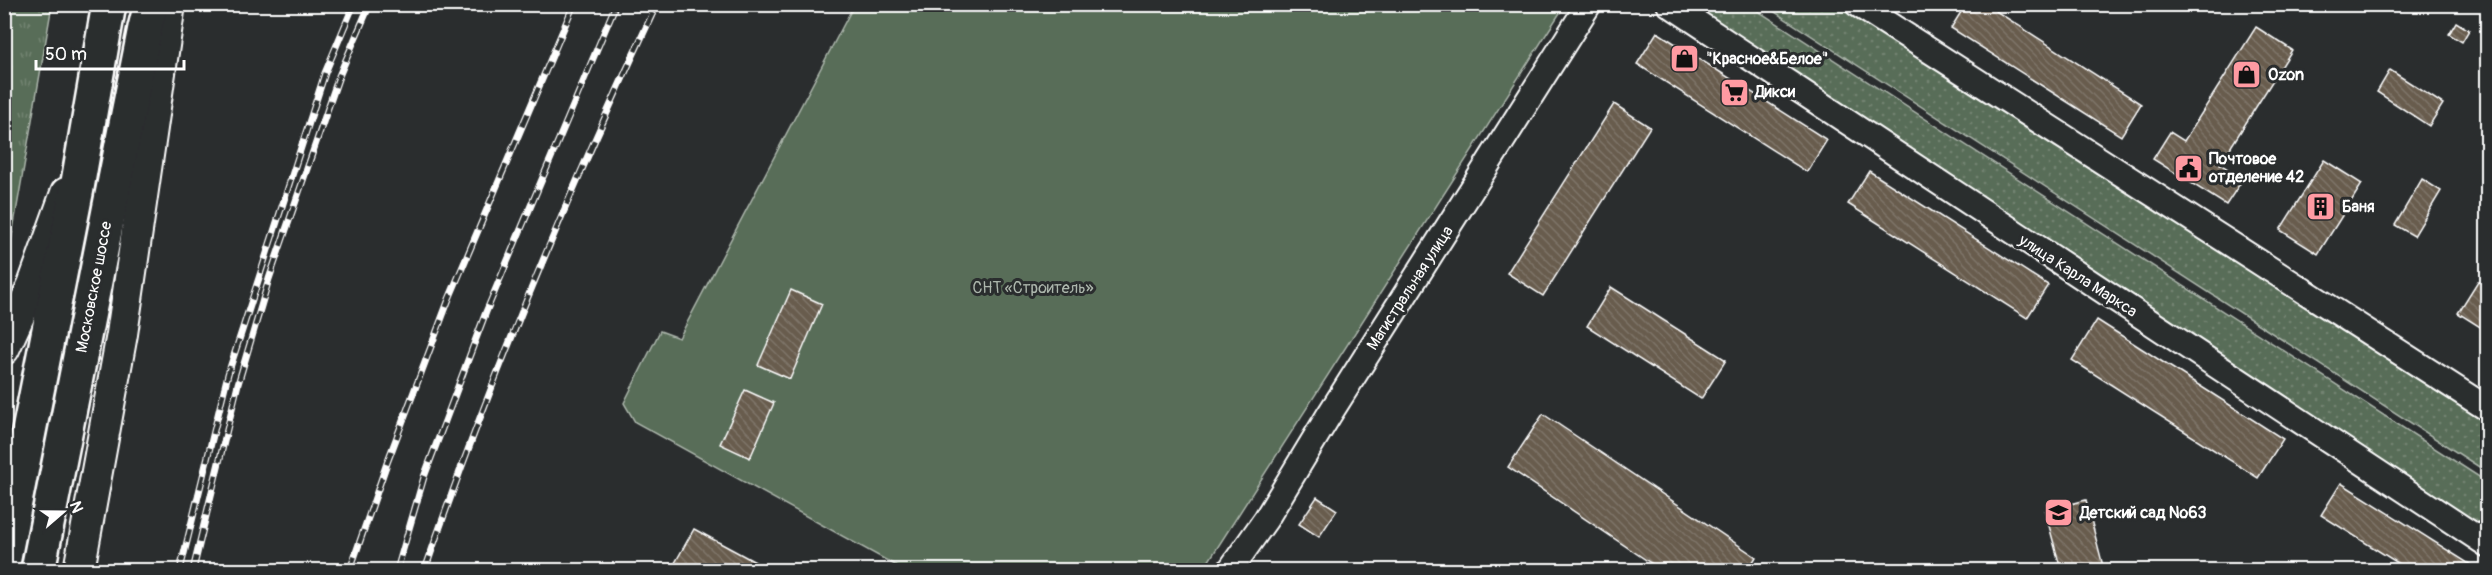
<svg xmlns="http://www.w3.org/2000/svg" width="2492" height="575" viewBox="0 0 2492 575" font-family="Pangolin,sans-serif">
<defs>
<pattern id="grass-tufts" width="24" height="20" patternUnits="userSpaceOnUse" patternTransform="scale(1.5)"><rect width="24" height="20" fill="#596d58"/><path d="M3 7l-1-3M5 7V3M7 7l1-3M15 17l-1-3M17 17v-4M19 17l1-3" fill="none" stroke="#728371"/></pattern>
<pattern id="park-dots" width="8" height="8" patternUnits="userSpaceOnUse" patternTransform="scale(1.5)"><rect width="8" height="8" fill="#596d58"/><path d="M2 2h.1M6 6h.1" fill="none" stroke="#728371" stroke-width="1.8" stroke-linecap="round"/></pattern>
<pattern id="building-back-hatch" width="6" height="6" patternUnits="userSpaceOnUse" patternTransform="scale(1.5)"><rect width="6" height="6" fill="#675c4e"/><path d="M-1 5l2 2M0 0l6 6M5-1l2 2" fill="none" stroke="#7e7469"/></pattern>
</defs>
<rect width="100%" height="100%" fill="#2a2d2e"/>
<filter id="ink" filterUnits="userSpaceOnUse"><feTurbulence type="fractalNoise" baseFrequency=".0167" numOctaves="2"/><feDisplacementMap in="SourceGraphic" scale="12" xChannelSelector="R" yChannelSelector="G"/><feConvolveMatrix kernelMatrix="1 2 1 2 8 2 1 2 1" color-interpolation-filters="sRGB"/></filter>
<g filter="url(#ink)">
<polygon fill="url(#grass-tufts)" stroke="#acb6ac" stroke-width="1.5" points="11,5 52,5 10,247 5,250 4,37"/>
<g fill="url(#park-dots)" stroke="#acb6ac" stroke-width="1.5">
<polygon points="1673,5 1749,5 2487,482 2487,531"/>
<polygon points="1764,5 1848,5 2487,418 2487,472"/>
</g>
<polygon fill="#596d58" stroke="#acb6ac" stroke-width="1.5" points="854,5 1565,5 1203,570 904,570 635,422 624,403 660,331 679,338"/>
<g fill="url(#building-back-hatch)" stroke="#fff" stroke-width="1.5">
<polygon points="1966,4 1985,4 2141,104 2121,136 1951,28"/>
<polygon points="2456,22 2469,30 2462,42 2449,34"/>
<polygon points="2256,27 2292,50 2220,164 2243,179 2226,205 2153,159 2170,132 2184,141"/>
<polygon points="1657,32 1827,140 1807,172 1637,64"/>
<polygon points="2390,70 2443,104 2429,126 2377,92"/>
<polygon points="1614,104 1650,127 1543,296 1507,273"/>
<polygon points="2324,160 2362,184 2318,254 2280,230"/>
<polygon points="1869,171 2048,285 2027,318 1848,204"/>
<polygon points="2422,179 2441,191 2414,236 2395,225"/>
<polygon points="2478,281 2488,287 2488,332 2458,313"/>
<polygon points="1611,287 1726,360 1701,399 1587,326"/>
<polygon points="791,290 822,304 790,379 758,365"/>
<polygon points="2097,320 2283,439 2258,478 2072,360"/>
<polygon points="745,390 774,403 750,458 720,444"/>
<polygon points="1543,414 1756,557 1748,570 1661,570 1508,467"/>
<polygon points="2341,483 2479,570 2409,570 2321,515"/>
<polygon points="1317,497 1337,510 1319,537 1299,524"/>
<polygon points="2086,500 2104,570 2061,570 2045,511"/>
<polygon points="694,529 770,570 671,570"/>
</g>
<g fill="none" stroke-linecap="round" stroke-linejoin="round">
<defs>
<g id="minor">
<polyline points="1669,4 2488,545"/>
<polyline points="1857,4 2488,409"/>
<polyline points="1230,570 1266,519 1329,415 1589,4"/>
</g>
<g id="major">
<polyline points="4,349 33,285 66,193"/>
<polyline points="79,570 122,334 170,4"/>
</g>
<g id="highway">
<polyline points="4,558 77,188 109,4"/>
<polyline points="38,570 145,28 151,4"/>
</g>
</defs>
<use href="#minor" stroke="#fff" stroke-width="28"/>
<use href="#major" stroke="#fff" stroke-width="34"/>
<use href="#highway" stroke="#fff" stroke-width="38"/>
<use href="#minor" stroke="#2a2d2e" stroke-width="24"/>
<use href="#major" stroke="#2a2d2e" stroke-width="30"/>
<use href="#highway" stroke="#2a2d2e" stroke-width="33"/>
<defs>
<g id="rail">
<polyline points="180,570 228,374 325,73 354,4"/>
<polyline points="193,570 238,384 269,279 339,76 370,4"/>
<polyline points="350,570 387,463 449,299 574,4"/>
<polyline points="397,570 424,477 486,312 616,4"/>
<path d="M425,570C491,377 570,189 657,4"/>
</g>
</defs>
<use href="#rail" stroke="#fff" stroke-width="7"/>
<use href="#rail" stroke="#2a2d2e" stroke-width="4.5" stroke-dasharray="14" stroke-linecap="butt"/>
</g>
</g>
<defs>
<symbol id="shop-square" viewBox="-11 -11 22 22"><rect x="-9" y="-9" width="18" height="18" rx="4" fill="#ff9aa2" stroke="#2a2d2e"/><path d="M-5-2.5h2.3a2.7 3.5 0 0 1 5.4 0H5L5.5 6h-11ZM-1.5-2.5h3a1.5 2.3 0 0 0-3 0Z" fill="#111"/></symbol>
<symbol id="supermarket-square" viewBox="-11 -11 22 22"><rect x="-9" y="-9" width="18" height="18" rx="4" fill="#ff9aa2" stroke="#2a2d2e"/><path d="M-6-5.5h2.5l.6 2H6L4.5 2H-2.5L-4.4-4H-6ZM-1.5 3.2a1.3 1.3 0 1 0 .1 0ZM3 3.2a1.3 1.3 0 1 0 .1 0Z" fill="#111"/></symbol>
<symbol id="civic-square" viewBox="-11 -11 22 22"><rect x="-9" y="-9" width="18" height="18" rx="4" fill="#ff9aa2" stroke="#2a2d2e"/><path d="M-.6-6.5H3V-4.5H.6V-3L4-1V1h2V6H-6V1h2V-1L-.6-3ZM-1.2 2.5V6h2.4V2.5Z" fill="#111"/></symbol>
<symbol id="building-square" viewBox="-11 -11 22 22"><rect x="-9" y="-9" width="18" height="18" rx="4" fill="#ff9aa2" stroke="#2a2d2e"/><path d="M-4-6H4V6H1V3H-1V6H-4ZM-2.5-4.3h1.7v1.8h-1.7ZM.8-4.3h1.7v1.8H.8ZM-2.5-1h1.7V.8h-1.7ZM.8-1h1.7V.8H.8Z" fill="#111"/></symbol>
<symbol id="school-square" viewBox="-11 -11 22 22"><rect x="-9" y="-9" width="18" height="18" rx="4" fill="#ff9aa2" stroke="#2a2d2e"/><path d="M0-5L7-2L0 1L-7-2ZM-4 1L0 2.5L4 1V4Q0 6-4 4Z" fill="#111"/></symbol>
</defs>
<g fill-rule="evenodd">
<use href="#shop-square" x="1668" y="42" width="33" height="33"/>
<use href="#shop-square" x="2230" y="58" width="33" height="33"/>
<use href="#supermarket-square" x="1718" y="76" width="33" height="33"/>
<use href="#civic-square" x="2172" y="152" width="33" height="33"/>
<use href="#building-square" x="2304" y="190" width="33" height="33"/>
<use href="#school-square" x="2042" y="496" width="33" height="33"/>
</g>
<g text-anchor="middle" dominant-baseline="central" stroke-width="6" stroke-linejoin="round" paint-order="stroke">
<g font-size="16" font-weight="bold" fill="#fff" stroke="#2a2d2e" text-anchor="start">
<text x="1706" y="59">"Красное&amp;Белое"</text>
<text x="2268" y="75">Ozon</text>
<text x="1755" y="92">Дикси</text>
<text x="2209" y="159">Почтовое<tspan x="2209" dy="18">отделение 42</tspan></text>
<text x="2342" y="207">Баня</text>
<text x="2080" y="513">Детский сад №63</text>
</g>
<g font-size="16" fill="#fff" stroke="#2a2d2e">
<text transform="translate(2078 276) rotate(33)">улица Карла Маркса</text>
<text transform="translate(94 287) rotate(-79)">Московское шоссе</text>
<text transform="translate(1410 288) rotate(-57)">Магистральная улица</text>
</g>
<g font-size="16" fill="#acb6ac" stroke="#2a2d2e">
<text x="1033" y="288">СНТ «Строитель»</text>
</g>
</g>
<rect width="2492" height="575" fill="none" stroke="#2a2d2e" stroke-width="24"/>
<rect x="12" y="12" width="2468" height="551" fill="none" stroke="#fff" stroke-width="2" filter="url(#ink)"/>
<g transform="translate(63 512) rotate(70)" stroke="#2a2d2e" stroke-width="4.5" paint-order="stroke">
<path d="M0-4.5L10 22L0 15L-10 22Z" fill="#ffffff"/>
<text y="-9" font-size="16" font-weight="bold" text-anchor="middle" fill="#ffffff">N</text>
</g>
<path d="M36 60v9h148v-9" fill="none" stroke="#ffffff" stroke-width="3"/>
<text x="45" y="60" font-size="18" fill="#ffffff" stroke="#2a2d2e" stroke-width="4.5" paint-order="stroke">50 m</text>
</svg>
